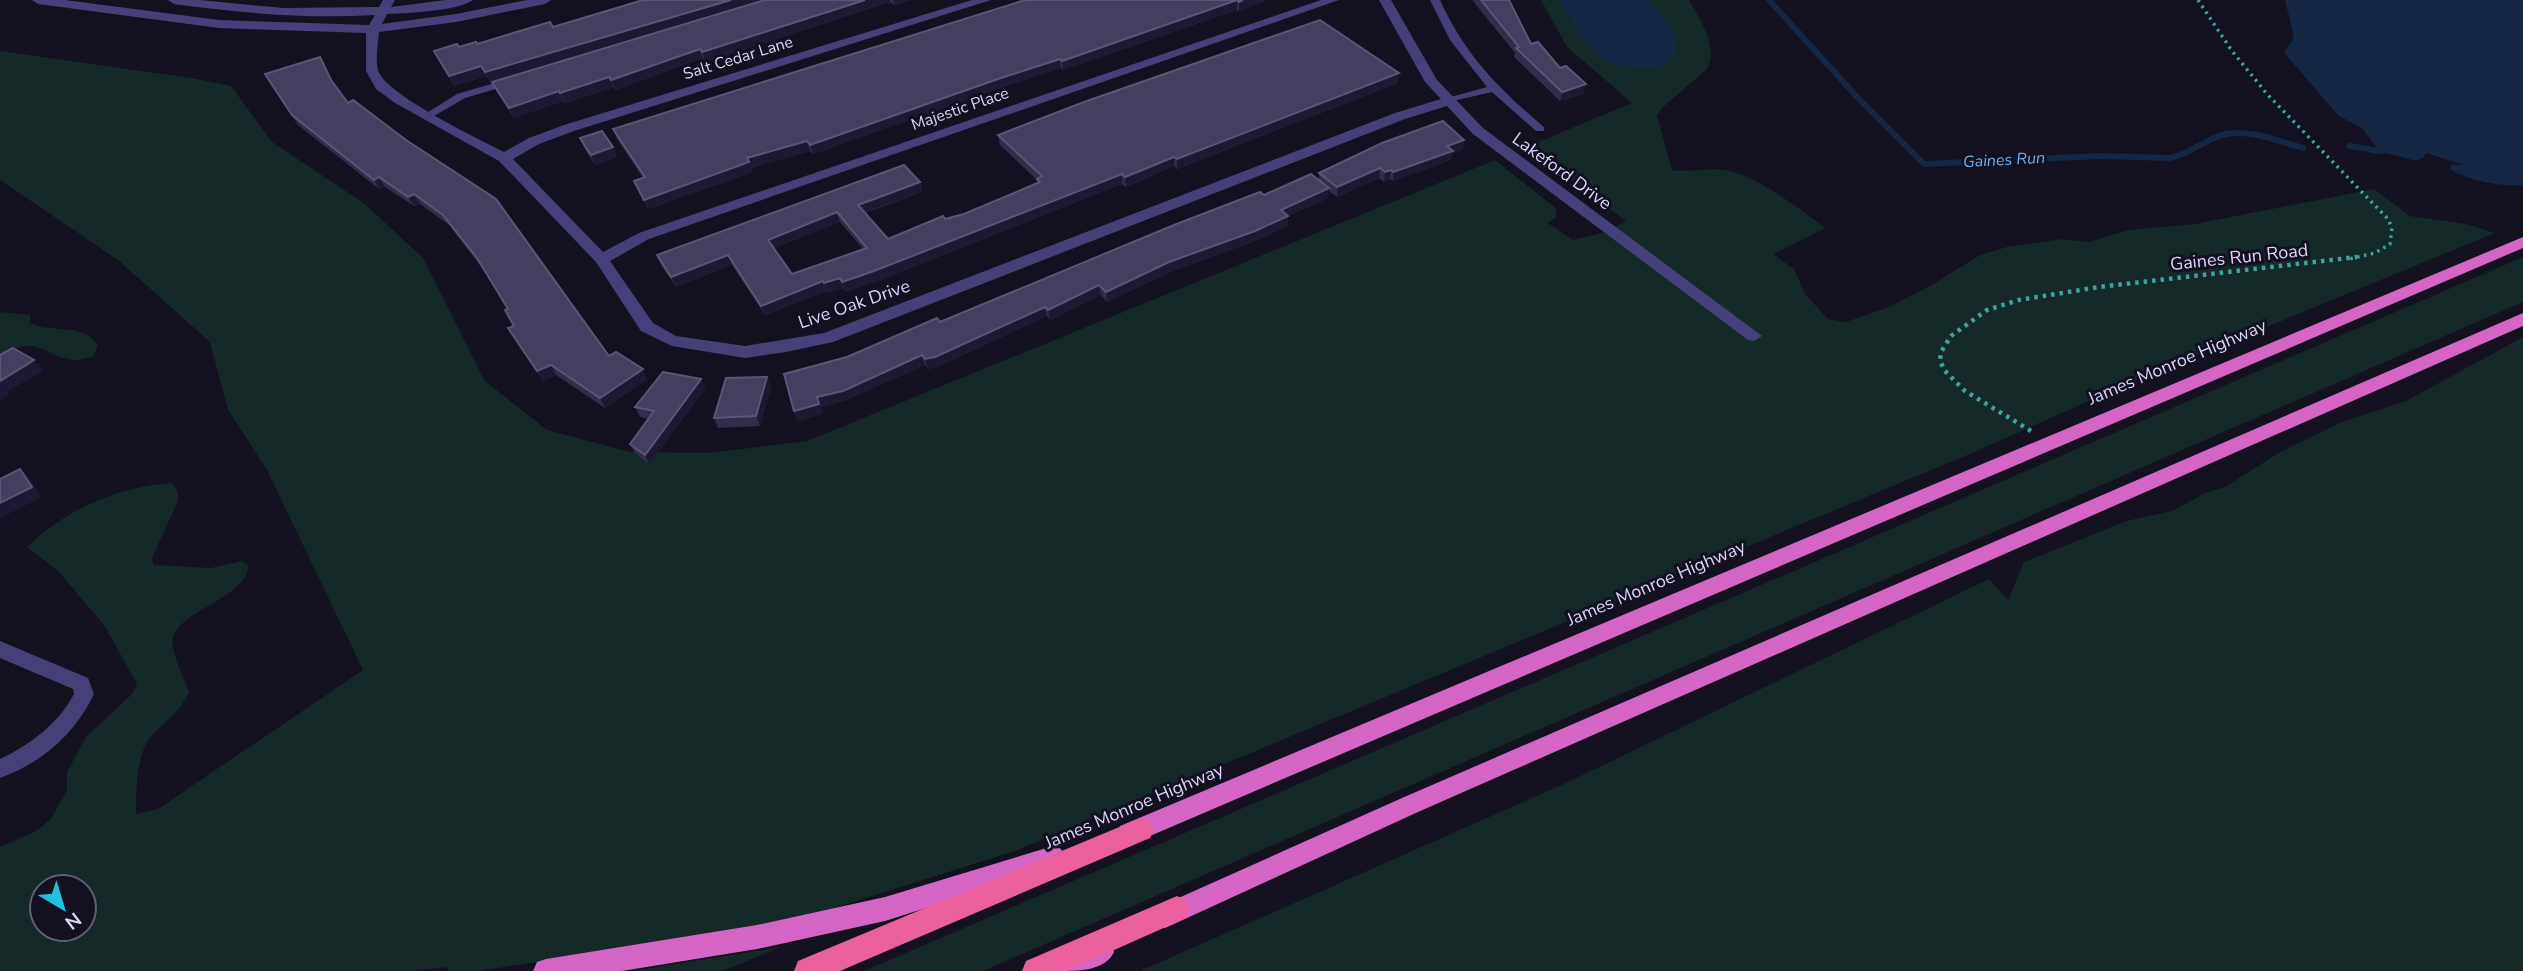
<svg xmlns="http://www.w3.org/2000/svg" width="2523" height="971" viewBox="0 0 2523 971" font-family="'Nunito Sans',sans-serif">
<rect width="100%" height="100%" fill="#13101f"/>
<g fill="#142928" fill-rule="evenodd">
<path d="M1541,0H1689C1700,20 1719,46 1707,69L1662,108L1657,116L1672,170C1679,173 1712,167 1726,170C1764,179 1795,207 1826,228L1773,254L1794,269L1805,294L1828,319L1846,322L1889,307L1930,286L1980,255L2007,247L2062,239L2089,242L2128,230L2195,224L2374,189L2410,216L2466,224L2495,233L2111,391L1977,451L1015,851L828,910L739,932L478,971H448V967L415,971H0V847L36,831L51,819L67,790V772L86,737L132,694L137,684L104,625L58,571L27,547C65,510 119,486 172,483L178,492V501L152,558L154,565L211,568L242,561L249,567C241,603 168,612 173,646C175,662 184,677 189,692C181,711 167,720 153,734C136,752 136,791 136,814L158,809L363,670L267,470L228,410L210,342L118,260L0,180V51L191,78L231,86L272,142L365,204L423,258L485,381L547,430L630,452L709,453L807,441L1495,160L1552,205L1556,209V217L1548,223L1573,240L1606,232L1626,221L1526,147L1632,103L1567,47ZM42,887H84V929H42Z"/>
<polygon points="2523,257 2523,302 983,971 864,971"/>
<path d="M5,312L30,315V323C52,334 83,322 98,345L93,357C88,357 81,360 76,360C43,359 41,332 0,356V313Z"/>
<polygon points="2523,337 2523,971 1140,971 1566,783 1989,579 2008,600 2024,562 2126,521 2172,511 2203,494 2227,486 2280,452 2342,422 2406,401"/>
<polygon points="781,947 723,971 632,971 645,969"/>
</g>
<g fill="#162743">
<path d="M1559,0H1648C1658,12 1677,29 1677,45C1678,76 1622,71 1605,60C1584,47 1572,20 1559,0Z"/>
<path d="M2285,0H2523V185C2502,187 2470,181 2451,170V165H2464L2426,153L2423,158L2416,161L2379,151L2362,128L2339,116L2284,53L2294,37Z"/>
</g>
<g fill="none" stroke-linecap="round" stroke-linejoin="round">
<g stroke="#162743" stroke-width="6">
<path d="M1769,0L1858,98L1924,164L2101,156L2170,158C2190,154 2207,138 2226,134C2251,129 2280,142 2303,148"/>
<polyline points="2350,146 2379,151 2388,149"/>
</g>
<polyline stroke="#3ea3a0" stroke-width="3.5" stroke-dasharray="2.5 4.5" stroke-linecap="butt" points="2198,0 2232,51 2267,94 2388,219 2392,228 2390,244 2375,253 2349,259"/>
<polyline stroke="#3ea3a0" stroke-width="4.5" stroke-dasharray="3.5 5" stroke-linecap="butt" points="2031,431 1965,391 1944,370 1940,360 1941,352 1951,336 1987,310 2019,300 2099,287 2357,257"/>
<g fill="#454178" fill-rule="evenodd">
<path d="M1430,0H1440C1465,55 1498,88 1544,127V131H1536L1492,92L1444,103V99L1487,87L1450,40Z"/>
<polygon points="512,78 516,79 516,83 465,98 434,116 430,117 425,114 457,94"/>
</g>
<g fill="#454178" fill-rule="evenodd">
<path d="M32,0H65L219,20L369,25L375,15C307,19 241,13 174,4L168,0H199L283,8L379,7L383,0H395L391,7L446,0H473C458,11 408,13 387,14L382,24L456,14L527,0H551L545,4L456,22L379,32C378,44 375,58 378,70C384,94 479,139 504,152L529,138L564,125L972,0H991L574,131L539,144L513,159L603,252L639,233L1321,0H1339L649,239L610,261L653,323L676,336L745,346L824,333L1395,113L1441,99L1425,82L1379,0H1391L1437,80L1483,128L1762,336L1754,341L1748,340L1473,134L1447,106L1405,119L833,342L786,352L745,358L672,346L641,331L596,262L499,161L395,103L376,89L366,71V33L219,28L38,4Z"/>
<path d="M0,641L88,678L94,694C75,734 42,763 0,778V759C30,745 59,723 74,694L73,689L0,658Z"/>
</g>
<g fill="#d465c4" fill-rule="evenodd">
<polygon points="2523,237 2523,248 1136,842 1128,845 1120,842 1116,834 1120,826"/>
<polygon points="2523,313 2523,326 1418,812 1174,924 1165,928 1156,924 1153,916 1156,908 1402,798"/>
<polygon points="1053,846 1061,849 1065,857 1061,865 885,921 757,949 622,971 533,971 537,962 546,959 757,925 885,897"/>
<path d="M1102,940L1111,943L1114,952C1105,971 1079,971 1057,971L1061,962Z"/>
</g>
<g fill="#e9609d" fill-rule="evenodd">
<polygon points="1141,818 1150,822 1154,830 1150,838 840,971 794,971 798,961"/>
<polygon points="1177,896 1186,900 1190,909 1186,918 1067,971 1022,971 1026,961"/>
</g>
</g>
<g fill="#332c4b" fill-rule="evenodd">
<polygon points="643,0 911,0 894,5 890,2 706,62 703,58 615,90 613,87 565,103 563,101 514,118 496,91 492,82 720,13 490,82 486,76 454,86 434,51 477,44 553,27"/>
<polygon points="1025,0 1267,0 1239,11 1237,10 1063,70 1061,68 1000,88 813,154 810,151 751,168 753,172 648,209 634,181 643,178 617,139 613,129"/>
<polygon points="1472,0 1509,0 1531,44 1560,68 1584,94 1560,101 1514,57 1515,53"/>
<polygon points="320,57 333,83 348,103 609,356 647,379 605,408 556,375 543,381 508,328 514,326 508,309 482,268 449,225 420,204 414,206 385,187 379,189 298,125 265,74"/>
<path d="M1398,83L1177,169L1174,166L1126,187L1122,184L877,281L845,292L843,288L827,293L826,291L765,315L732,265L676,287L661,265L657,255L920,182L922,192L865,213L888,239L964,214L1037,184V180L1000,145L998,135ZM840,222L863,249L792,274L774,248Z"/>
<polygon points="580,138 613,147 617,157 595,165 584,148"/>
<polygon points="1463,149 1452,153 1451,160 1393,181 1390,179 1384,182 1379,178 1337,197 1328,190 1328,198 1288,216 1288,226 1255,241 1170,272 1107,302 1101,295 1050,320 1047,316 937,367 928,369 925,365 846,400 821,407 822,414 797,421 794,411 847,357 1264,195 1319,181 1319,173"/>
<polygon points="767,377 771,387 760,426 718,428 714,418"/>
<polygon points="701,379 705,389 649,464 635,453 630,444 648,419 640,417 635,407"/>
</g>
<g fill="#1e1932">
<polygon points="731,0 766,0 490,82 485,72"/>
<polygon points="865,0 890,0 890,2 706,62 702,52"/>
<polygon points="893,0 911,0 894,5"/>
<polygon points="1237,0 1237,10 1063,70 1062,61"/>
<polygon points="1243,0 1267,0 1239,11 1239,2"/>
<polygon points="700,49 703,58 615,90 611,80"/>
<polygon points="1060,59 1061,68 1000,88 813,154 810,145 998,79"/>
<polygon points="481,66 486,76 454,86 449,76"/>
<polygon points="1399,73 1398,83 1177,169 1177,159"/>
<polygon points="609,77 613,87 565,103 560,93"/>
<polygon points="1586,84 1584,94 1560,101 1562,92"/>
<polygon points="559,91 563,101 514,118 509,108"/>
<polygon points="1464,140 1463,149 1452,153 1451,160 1393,181 1393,172 1447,146"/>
<polygon points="807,141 810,151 751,168 753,172 648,209 644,200 747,158"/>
<polygon points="613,147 617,157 595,165 591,155"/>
<polygon points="1174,157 1174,166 1126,187 1125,177"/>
<polygon points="1380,168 1379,178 1337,197 1337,187"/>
<polygon points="1391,170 1390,179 1384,182 1385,172"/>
<polygon points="1122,174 1122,184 877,281 845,292 842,282"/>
<polygon points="379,177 385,187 379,189 374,180"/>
<polygon points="920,182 922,192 860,214 858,205"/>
<polygon points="1329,188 1328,198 1288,216 1288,226 1255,241 1170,272 1107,302 1106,292"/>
<polygon points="414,194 420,204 414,206 408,197"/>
<polygon points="837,212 840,222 771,249 768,240"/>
<polygon points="728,255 732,265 676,287 671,277"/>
<polygon points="840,278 843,288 827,293 824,283"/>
<polygon points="823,281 826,291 765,315 761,306"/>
<polygon points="1099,285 1101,295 1050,320 1048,310"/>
<polygon points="1045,307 1047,316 937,367 928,369 925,359"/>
<polygon points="922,355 925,365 846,400 821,407 822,414 797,421 794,411 817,397"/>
<polygon points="34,360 44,370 7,392 9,394 0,400 0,381"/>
<polygon points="551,365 556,375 543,381 537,371"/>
<polygon points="643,369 647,379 605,408 600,398"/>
<polygon points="767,377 771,387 760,426 756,416"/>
<polygon points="701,379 705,389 649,464 645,455"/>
<polygon points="20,469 29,478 42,497 0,518 0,503"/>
</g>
<g fill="#453e5e" stroke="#5c5576" stroke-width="2" fill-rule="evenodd">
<polygon points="643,0 731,0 485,72 481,66 449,76 434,51 457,44 459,47 476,42 477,44 550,22 553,27"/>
<polygon points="765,0 865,0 702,52 700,49 611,80 609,77 560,93 559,91 509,108 492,82"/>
<polygon points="1025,0 1243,0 1239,2 1237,0 1062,61 1060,59 998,79 810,145 807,141 747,158 749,162 644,200 634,181 645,177 613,129"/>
<polygon points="1481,0 1509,0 1531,44 1538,42 1560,68 1566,66 1586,84 1562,92 1516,48 1519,47"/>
<path d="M1320,20L1399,73L1177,159L1174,157L1125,177L1122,174L874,271L842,282L840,278L824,283L823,281L761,306L728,255L671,277L657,255L904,165L920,182L858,205L888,239L943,216L945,219L964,214L1040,182L1037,179L1042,176L998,135L1084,102ZM837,212L867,248L792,274L768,240Z"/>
<polygon points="320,57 331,80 348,103 353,100 406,140 496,199 609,356 616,352 643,369 600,398 551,365 537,371 508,328 514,326 505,310 508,309 477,258 443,215 414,194 408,197 379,177 374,180 292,115 265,74"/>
<polygon points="1443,121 1464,140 1447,146 1453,151 1393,172 1391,170 1385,172 1380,168 1337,187 1319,173 1382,143"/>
<polygon points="602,131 613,147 591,155 580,138"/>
<polygon points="1311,174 1329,188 1281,210 1288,216 1255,231 1169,262 1106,292 1099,285 1048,310 1045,307 935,357 925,359 922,355 843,391 817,397 819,404 794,411 784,374 847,357 937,318 940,322 1174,225 1260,192 1264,195"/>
<polygon points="13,348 34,360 0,381 0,355"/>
<polygon points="663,372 701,379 645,455 630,444 654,411 635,407"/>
<polygon points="767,377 756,416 714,418 726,378"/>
<polygon points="20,469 32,487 0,503 0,479"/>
</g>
<g text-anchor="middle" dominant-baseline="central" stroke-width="6" stroke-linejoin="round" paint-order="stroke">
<g font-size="16" fill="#dad4f9" stroke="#13101f">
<text transform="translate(738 58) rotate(-17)">Salt Cedar Lane</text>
<text transform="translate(960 109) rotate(-19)">Majestic Place</text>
</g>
<g font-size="16" font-style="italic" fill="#70afeb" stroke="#13101f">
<text transform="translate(2004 160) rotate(-3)">Gaines Run</text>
</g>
<g font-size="18" fill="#dad4f9" stroke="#13101f">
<text transform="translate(1562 171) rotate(36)">Lakeford Drive</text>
<text transform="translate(2239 257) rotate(-6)">Gaines Run Road</text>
<text transform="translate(854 304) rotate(-19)">Live Oak Drive</text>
<text transform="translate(2177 362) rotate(-23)">James Monroe Highway</text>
<text transform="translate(1656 583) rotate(-23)">James Monroe Highway</text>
<text transform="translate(1134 806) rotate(-23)">James Monroe Highway</text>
</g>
</g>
<g transform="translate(63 908) rotate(142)"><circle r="33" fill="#13101f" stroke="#635e76" stroke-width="2"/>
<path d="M0-5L12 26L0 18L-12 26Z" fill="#1fc2db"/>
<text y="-10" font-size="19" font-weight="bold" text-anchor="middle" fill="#dad4f9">N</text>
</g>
</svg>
